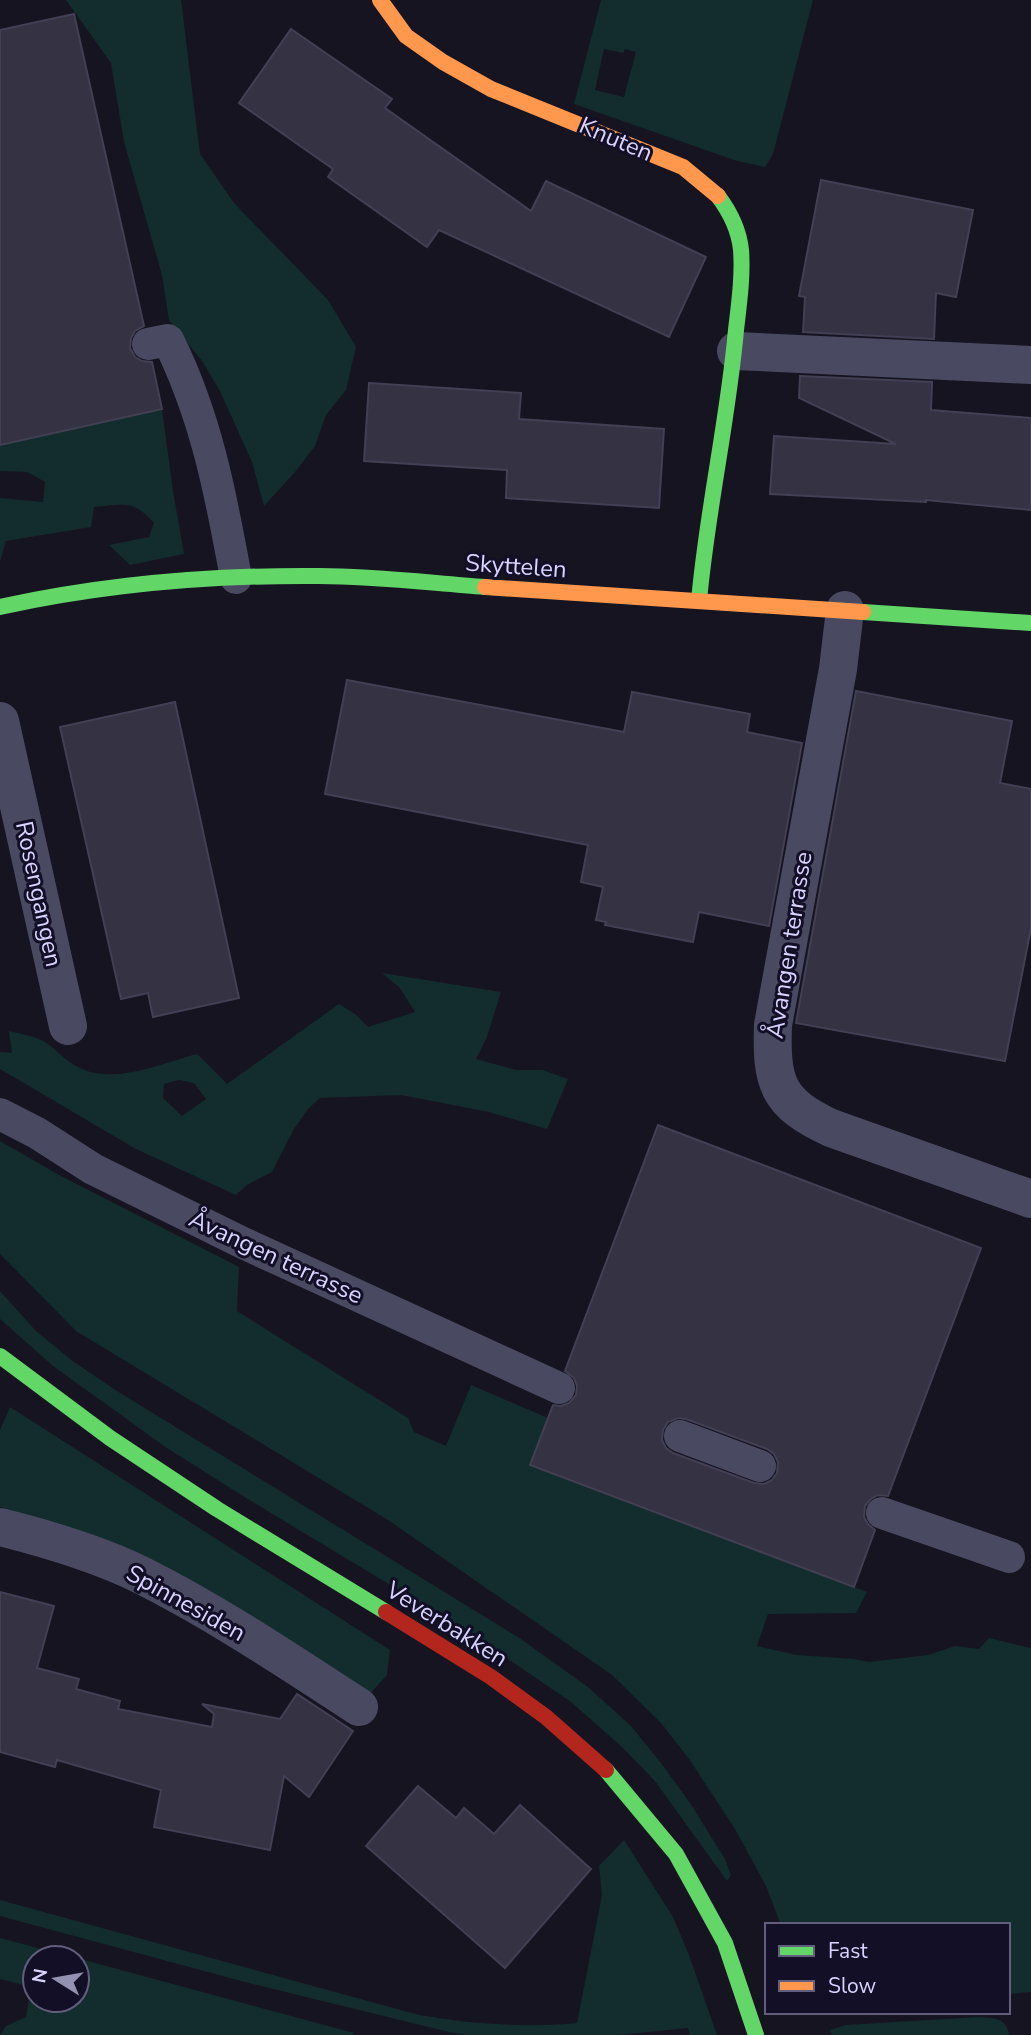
<svg xmlns="http://www.w3.org/2000/svg" width="1031" height="2035" viewBox="0 0 1031 2035" font-family="'Nunito Sans',sans-serif">
<rect width="100%" height="100%" fill="#161421"/>
<g fill="#132c2d" fill-rule="evenodd">
<polygon points="66,0 181,0 200,154 234,203 328,300 356,347 346,390 326,415 315,446 295,472 264,506 252,462 220,391 202,361 169,320 162,275 124,142 111,63"/>
<path d="M601,0H813L773,154L765,167L737,161L574,104ZM604,49L623,53L625,49L636,52L624,97L595,90Z"/>
<path d="M162,409L173,491L184,554L130,565L109,545L149,537L154,523C133,499 123,505 94,507L91,527L6,541L0,562V498L43,502L45,482L27,472L0,471V445Z"/>
<path d="M382,973L501,992L487,1037L476,1059L516,1070H543L568,1079L547,1129L489,1112L401,1095L320,1098L308,1109L294,1129L272,1172L247,1185L236,1195L136,1149L0,1069V1052L12,1053L9,1031C20,1034 36,1036 45,1042C57,1050 66,1062 80,1068C115,1085 162,1063 197,1054L227,1084L339,1004L355,1014L368,1027L415,1012L400,988ZM179,1080L194,1083L206,1099L182,1116L163,1098L164,1084Z"/>
<polygon points="0,1141 59,1175 239,1267 237,1311 408,1418 414,1432 446,1446 471,1385 548,1418 530,1465 867,1592 856,1613 768,1614 757,1646 797,1655 854,1659 869,1662 928,1655 955,1646 979,1649 989,1638 1031,1648 1031,1992 1008,1994 1008,1925 781,1925 766,1886 735,1829 689,1759 661,1723 612,1675 388,1520 76,1331 0,1254"/>
<polygon points="0,1291 36,1331 74,1362 117,1391 521,1639 588,1687 631,1726 661,1763 690,1803 725,1859 731,1875 727,1881 655,1781 622,1747 571,1702 470,1633 246,1498 164,1446 53,1366 0,1319"/>
<polygon points="10,1407 390,1650 387,1675 370,1694 144,1556 85,1532 0,1507 0,1430"/>
<path d="M624,1840L673,1917L689,1955L717,2035H690L688,2028L618,2035H467L449,2032L245,1982L0,1916V1900L419,2015C471,2024 525,2028 577,2023L602,1895L599,1866Z"/>
<polygon points="0,1938 76,1958 35,1958 35,2000 77,2000 77,1958 354,2033 353,2035 0,2035 6,2026 26,2017 31,1987 0,1979"/>
<path d="M978,2017C992,2018 1007,2017 1009,2035H832L830,2030L846,2025Z"/>
</g>
<g fill="#343243" stroke="#433f54" stroke-width="2" fill-rule="evenodd">
<polygon points="74,14 144,326 135,331 131,338 130,348 135,357 142,361 152,362 162,409 0,445 0,30"/>
<polygon points="291,29 392,99 385,108 531,211 546,181 706,257 669,337 439,230 427,247 328,177 333,169 239,103"/>
<polygon points="821,180 973,210 956,297 936,293 934,339 803,332 805,297 799,296"/>
<polygon points="800,376 932,382 931,410 1031,418 1031,510 926,500 926,502 770,494 774,436 896,444 799,398"/>
<polygon points="369,383 521,393 519,419 664,429 659,508 506,498 507,470 364,461"/>
<polygon points="347,680 624,732 632,692 750,714 747,732 802,743 769,926 699,912 693,942 605,925 606,922 596,920 603,887 581,882 588,845 325,794"/>
<polygon points="856,691 1012,721 1000,783 1031,789 1031,928 1005,1061 796,1023"/>
<polygon points="175,702 239,998 153,1017 148,993 121,999 60,727"/>
<path d="M658,1125L981,1248L888,1496L878,1495L871,1499L865,1506L864,1517L868,1524L875,1530L854,1587L530,1465L553,1405L561,1406L569,1403L576,1395L577,1386L574,1378L565,1371ZM678,1418L686,1419L767,1449L774,1454L778,1462L777,1473L772,1480L764,1484L754,1483L673,1453L666,1448L662,1440L663,1430L668,1422Z"/>
<polygon points="0,1592 54,1606 37,1668 79,1679 76,1689 120,1701 118,1709 212,1727 214,1714 202,1704 280,1719 297,1694 353,1731 309,1797 284,1776 270,1850 154,1827 161,1790 57,1760 55,1767 0,1752"/>
<polygon points="418,1786 456,1818 464,1808 494,1834 520,1805 591,1869 505,1968 366,1846"/>
</g>
<g fill="none" stroke-linecap="round" stroke-linejoin="round">
<g stroke="#4a4962" stroke-width="32">
<path d="M148,344L168,340C206,416 221,495 236,578"/>
<polyline points="0,1114 37,1133 93,1169 243,1243 559,1388"/>
<polyline points="680,1436 760,1466"/>
<polyline points="882,1513 1009,1557"/>
</g>
<g stroke="#4a4962" stroke-width="38">
<polyline points="736,351 1031,365"/>
<path d="M845,610L838,669L773,1025C771,1083 777,1103 831,1128L1031,1199"/>
<polyline points="0,721 68,1026"/>
<path d="M0,1527C48,1539 96,1553 141,1575C217,1613 288,1661 359,1707"/>
</g>
<g stroke="#63d668" stroke-width="16">
<path d="M699,601C707,510 728,421 736,330C739,304 743,276 741,250C739,230 730,212 718,196"/>
<path d="M0,607C105,584 212,575 319,576C375,576 430,583 485,587"/>
<polyline points="863,612 1031,623"/>
<polyline points="0,1356 110,1438 217,1509 386,1612"/>
<polyline points="606,1770 676,1854 725,1943 756,2035"/>
</g>
<g stroke="#ff974d" stroke-width="16">
<polyline points="380,0 406,36 443,62 491,89 683,167 718,196"/>
<polyline points="485,587 863,612"/>
</g>
<polyline stroke="#b3261e" stroke-width="16" points="386,1612 491,1677 546,1717 606,1770"/>
</g>
<g text-anchor="middle" dominant-baseline="central" stroke-width="6" stroke-linejoin="round" paint-order="stroke">
<g font-size="24" fill="#d9d4ff" stroke="#130f26">
<text transform="translate(616 139) rotate(23)">Knuten</text>
<text transform="translate(516 566) rotate(4)">Skyttelen</text>
<text transform="translate(39 894) rotate(78)">Rosengangen</text>
<text transform="translate(789 945) rotate(-81)">Åvangen terrasse</text>
<text transform="translate(276 1257) rotate(25)">Åvangen terrasse</text>
<text transform="translate(186 1603) rotate(29)">Spinnesiden</text>
<text transform="translate(447 1624) rotate(32)">Veverbakken</text>
</g>
</g>
<rect x="765" y="1923" width="245" height="91" fill="#130f26" stroke="#625e7d" stroke-width="2"/>
<rect x="779" y="1946" width="35" height="10" fill="#63d668" stroke="#625e7d" stroke-width="2"/>
<text x="828" y="1958" font-size="21" fill="#d9d4ff">Fast</text>
<rect x="779" y="1981" width="35" height="10" fill="#ff974d" stroke="#625e7d" stroke-width="2"/>
<text x="828" y="1993" font-size="21" fill="#d9d4ff">Slow</text>
<g transform="translate(56 1979) rotate(281)"><circle r="33" fill="#130f26" stroke="#625e7d" stroke-width="2"/>
<path d="M0-5L12 26L0 18L-12 26Z" fill="#9591b1"/>
<text y="-10" font-size="19" font-weight="bold" text-anchor="middle" fill="#d9d4ff">N</text>
</g>
</svg>
